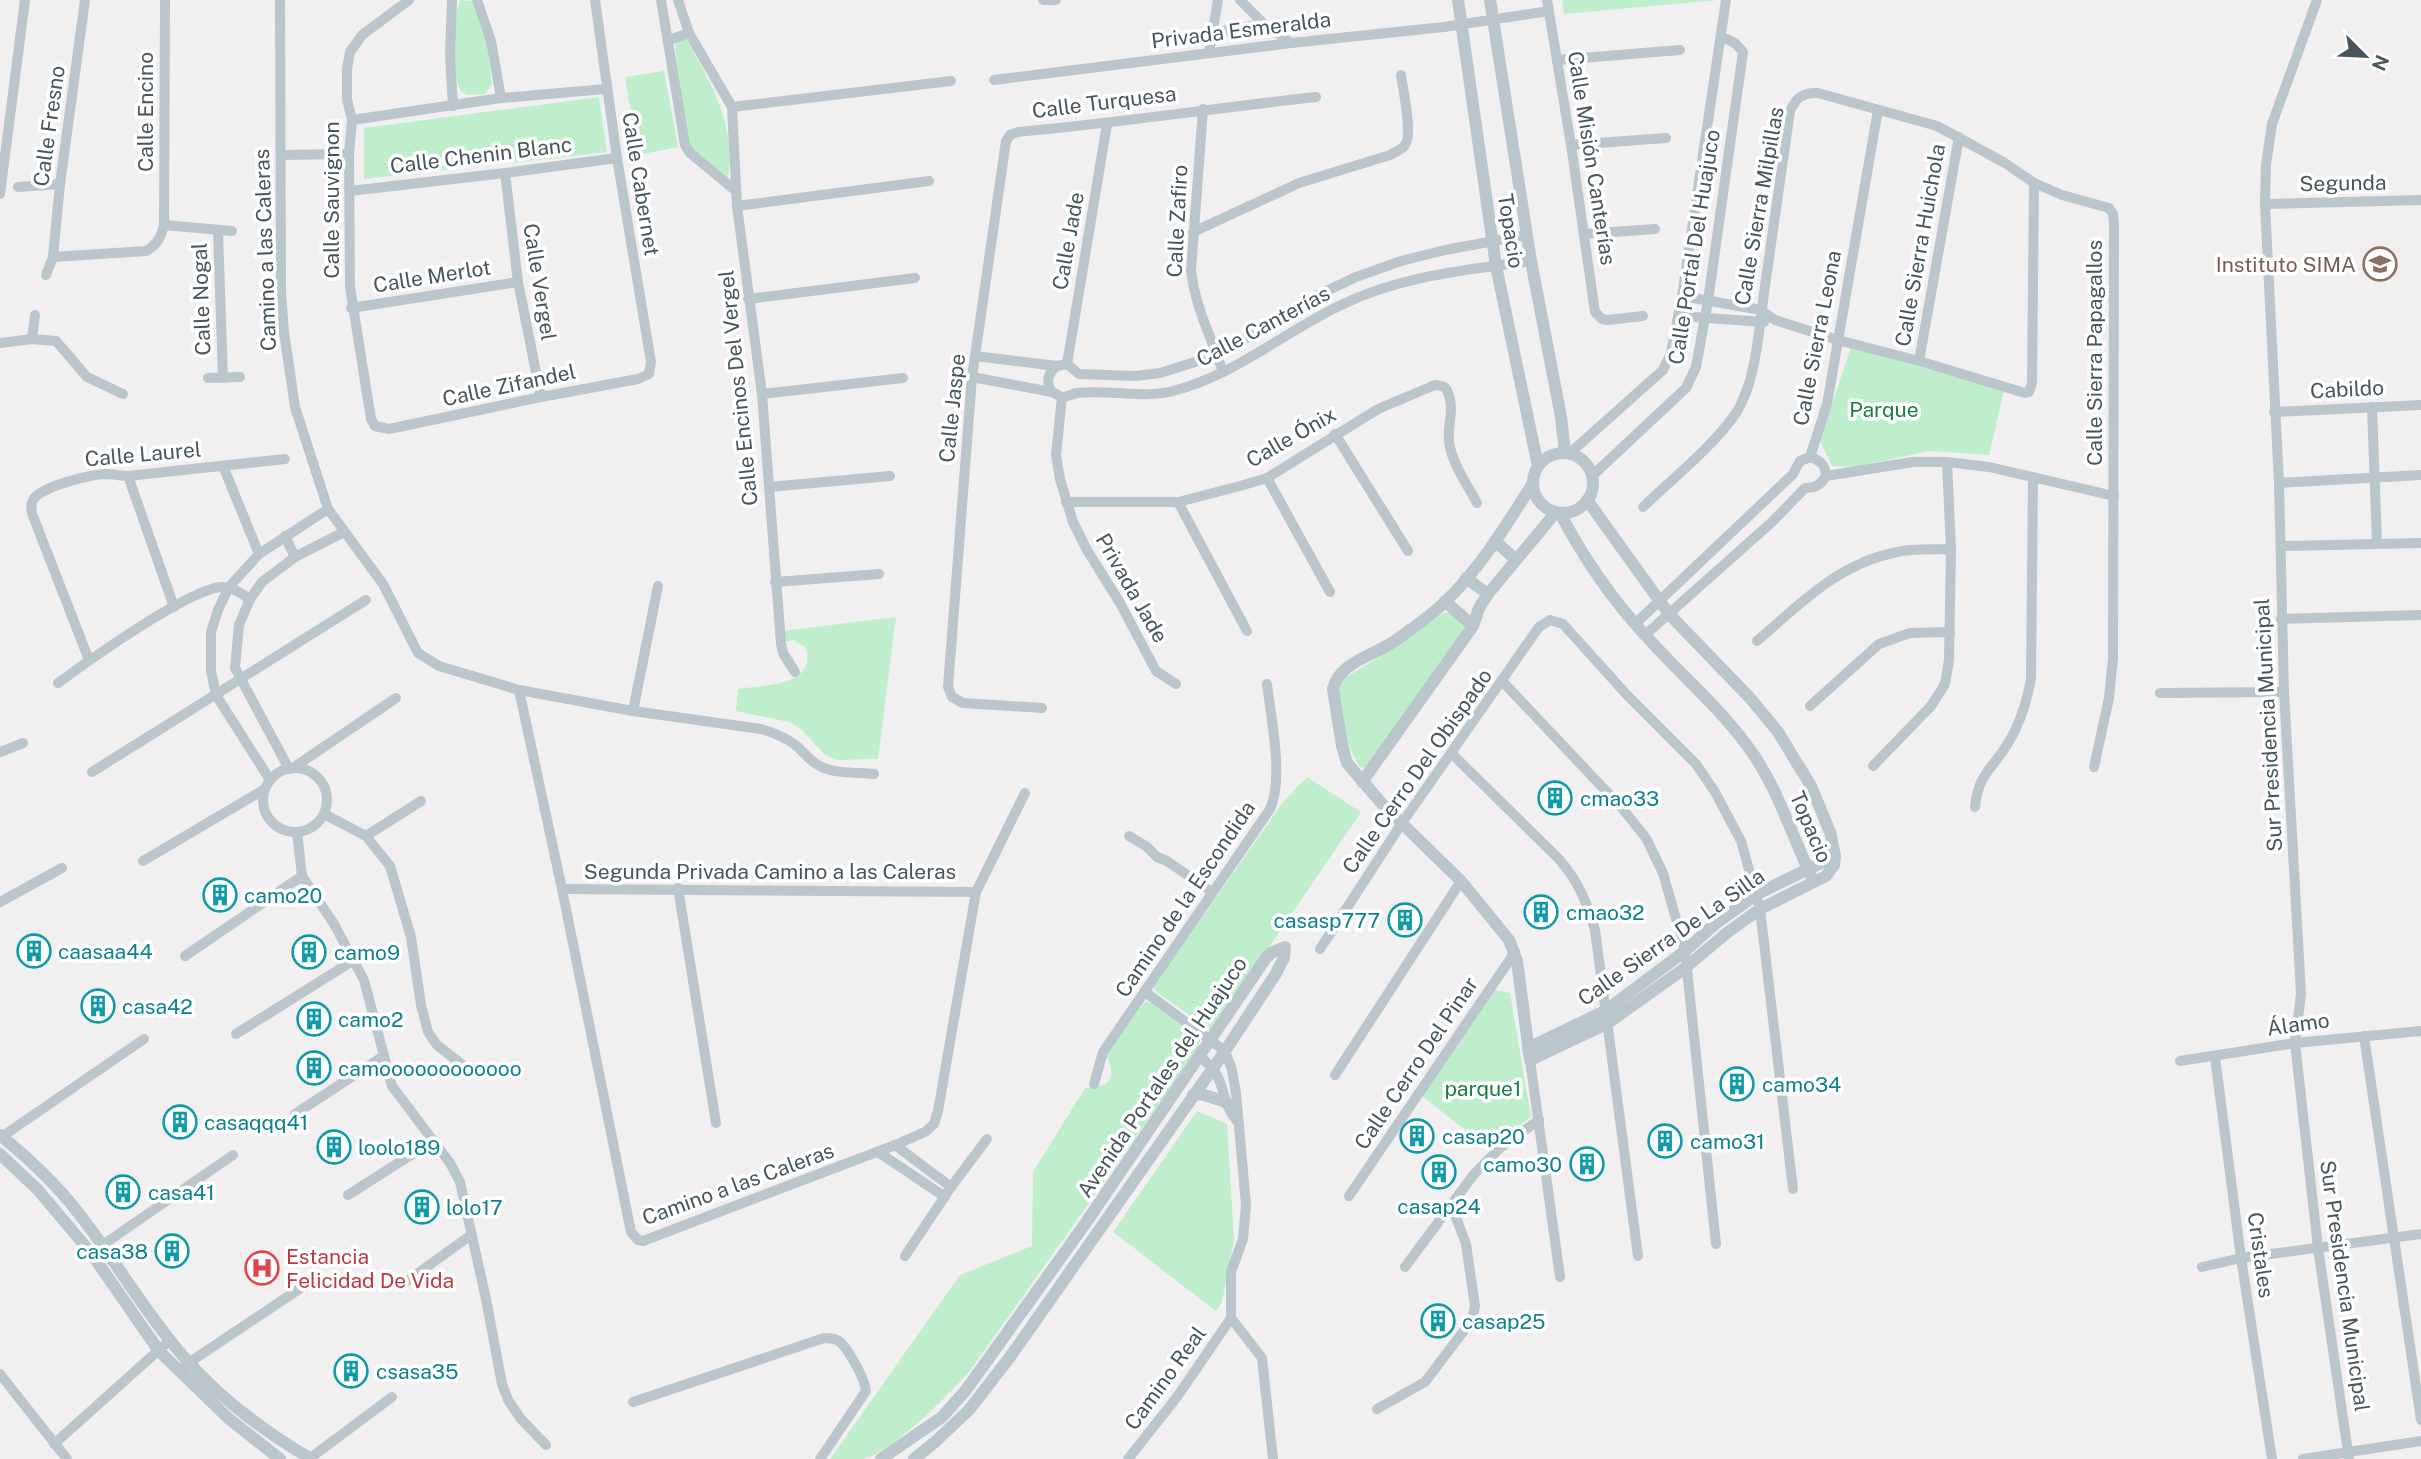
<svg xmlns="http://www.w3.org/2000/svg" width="2421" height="1459" viewBox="0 0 2421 1459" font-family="'Public Sans',sans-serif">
<rect width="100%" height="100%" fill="#f2eff0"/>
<g fill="#bfeecd">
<path d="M461,0L472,1L487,43L492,84L485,94L467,95C462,92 461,93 459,87C453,72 452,13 461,0Z"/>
<polygon points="1562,0 1718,0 1564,14"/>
<path d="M684,39L687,40C711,84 737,126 728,178C715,169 699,159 690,145C679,125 678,70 675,45L676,42Z"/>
<polygon points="664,71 678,147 638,155 625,77"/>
<polygon points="599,97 607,152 364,179 364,128"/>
<polygon points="1851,347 2004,391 1989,455 1929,451 1856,467 1832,466 1820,441"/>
<polygon points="1449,612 1464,624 1464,629 1365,768 1359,766 1345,739 1339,690 1345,678 1400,644 1441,614"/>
<path d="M896,617L878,759L836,760L825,755L803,731L789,722L736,711L738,689C763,685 817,687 806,648L794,640L785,642L783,631Z"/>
<polygon points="1307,777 1361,812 1212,1031 1158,993 1154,988 1157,981 1284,801"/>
<polygon points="1495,990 1510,993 1531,1117 1488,1148 1422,1096"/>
<path d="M1146,1002L1152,1003L1200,1038L1199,1048L969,1372C949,1394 891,1454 863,1459C853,1459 841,1459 830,1459L960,1275L1032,1246L1033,1172L1085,1088C1111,1087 1117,1078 1106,1054L1142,1005Z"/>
<polygon points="1197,1111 1227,1124 1234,1240 1222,1302 1216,1311 1113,1232"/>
</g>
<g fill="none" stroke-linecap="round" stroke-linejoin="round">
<g stroke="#bbc5cc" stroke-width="10">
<path d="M280,0L281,292L284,332L295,407L328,509L383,584L418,653L439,666L519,690L633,711L761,729C775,733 788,738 799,748C806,755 811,762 820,766C835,774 856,772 874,774"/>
<polyline points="409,0 362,35 350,52 347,69 347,99 352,120 349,154 350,287 371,419 375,426 389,429 541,397 638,379 649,374 651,362 617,158 595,0"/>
<polyline points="452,0 450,56 453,106"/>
<polyline points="477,0 491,41 501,98"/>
<polyline points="661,0 685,145 690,153 736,191"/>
<polyline points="678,0 689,33 732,107 737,206 762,394 781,644 783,653 795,672"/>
<polyline points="1043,0 1056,0"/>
<polyline points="1240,0 1264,24 1291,43"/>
<polyline points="1547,0 1571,145 1595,312 1602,319 1608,320 1643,316"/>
<polyline points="2317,0 2272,124 2266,165 2265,204 2279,483 2284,692 2301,994 2295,1043 2318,1248 2349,1459"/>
<polyline points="1212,33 1264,24"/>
<polyline points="669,40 689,33"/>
<polyline points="1209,53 1218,0"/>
<polyline points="1557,60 1680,50"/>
<polyline points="994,80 1291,43 1444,27 1549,11"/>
<polyline points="732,107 951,81"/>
<path d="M1203,109L1191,271C1196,311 1211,335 1223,372"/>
<polyline points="352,120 501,98 606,89"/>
<polyline points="1571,145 1666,138"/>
<polyline points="281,155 349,154"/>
<polyline points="505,173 518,282 541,397"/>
<polyline points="18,187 60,184"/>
<polyline points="350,191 505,173 617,158"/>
<polyline points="0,194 25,0"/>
<polyline points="2265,204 2421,200"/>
<polyline points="737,206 929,181"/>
<polyline points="164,225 232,231"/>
<polyline points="218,232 223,378"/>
<path d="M1193,232L1299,183L1390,155C1395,152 1402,150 1405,145C1413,134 1403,90 1401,75"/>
<polyline points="1584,234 1655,229"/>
<path d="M53,257L146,251C157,245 161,237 164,225L165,0"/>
<polyline points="46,275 53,257 60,184 85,0"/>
<polyline points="1682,296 1761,310 1775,320 1838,340 1919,361 2025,393 2029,392 2032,383 2034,183"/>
<polyline points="748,299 915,278"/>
<polyline points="351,308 518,282"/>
<polyline points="1679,316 1764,322"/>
<polyline points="32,339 35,315"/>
<polyline points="0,343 32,339 56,341 87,377 123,394"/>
<polyline points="975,356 1057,366 1067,364 1079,374 1135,376 1160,373 1217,355 1318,295 1356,277 1401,261 1445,250 1527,235"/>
<polyline points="1919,361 1959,137"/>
<polyline points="1067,364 1107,124"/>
<path d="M972,377L1052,392L1062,397C1068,397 1072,394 1077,393C1109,389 1141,399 1173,391C1235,375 1283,333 1339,306C1400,276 1465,270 1531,261"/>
<polyline points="208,378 240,377"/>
<path d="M1052,392C1045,382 1048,373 1057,366"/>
<polyline points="762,394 903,378"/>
<polyline points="1062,397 1056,455 1060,479 1073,522 1087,550 1120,603 1156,671 1176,684"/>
<polyline points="2372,407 2377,544"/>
<polyline points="2274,412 2421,405"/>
<polyline points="1335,434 1408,551"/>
<polyline points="1570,453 1663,370 1671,353 1682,296 1726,0"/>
<path d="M1810,457C1821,461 1825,464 1826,476"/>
<polyline points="223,466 259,554"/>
<polyline points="128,476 174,607"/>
<polyline points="1592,476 1686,388 1696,367 1708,301 1743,52 1735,43 1722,37"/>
<polyline points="1267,478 1330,592"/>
<polyline points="2279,483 2421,475"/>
<polyline points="769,487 890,476"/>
<path d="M1066,502H1178L1240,486L1267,478L1378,409L1435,385C1442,386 1446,386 1448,393C1455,408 1447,427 1449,442C1452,464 1467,484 1477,503"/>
<polyline points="1178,502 1247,631"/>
<path d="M1643,507C1672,479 1711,448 1734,416C1757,383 1759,326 1765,286C1773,228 1782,170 1790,111C1796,98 1803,92 1818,93L1937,126L2005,163L2034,183L2062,195L2109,208L2113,214L2114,224L2113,658L2109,698L2094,767"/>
<polyline points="285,536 295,557"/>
<polyline points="2281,546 2421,543"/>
<polyline points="775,582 879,574"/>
<polyline points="2281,619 2421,615"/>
<polyline points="1635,624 1793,474 1800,461 1810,457 1827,404 1878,110"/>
<path d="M1645,635L1772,522L1805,488C1815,488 1821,485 1826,476L1913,462H1947L1989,467L2114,496"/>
<path d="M1757,641C1800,604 1839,563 1897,552C1914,548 1933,550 1951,549"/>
<path d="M89,660L33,516C31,510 30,505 33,500C41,486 90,475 105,474C113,474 121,476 128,476L285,459"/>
<polyline points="1503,682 1622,808 1646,838 1663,873 1685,951 1716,1244"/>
<path d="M58,683C88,661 187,590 221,587C232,586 241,594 250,599"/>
<polyline points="519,690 562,889 631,1232 638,1240 643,1241 895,1145 925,1132 934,1124 938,1111 976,892 1025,793"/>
<polyline points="2160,693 2284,692"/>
<polyline points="1810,706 1879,644 1910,633 1950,632"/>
<path d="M1042,708L963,703L952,697L948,687L972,377L1006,141L1010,135L1018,132C1118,123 1216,108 1316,97"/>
<polyline points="633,711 658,586"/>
<polyline points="0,752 23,743"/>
<path d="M1451,753L1558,858C1579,882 1586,900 1595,930L1638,1256"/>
<polyline points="1873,766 1931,706 1945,684 1949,660 1951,549 1947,462"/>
<polyline points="293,768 396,698"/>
<circle cx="295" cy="800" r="32"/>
<polyline points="289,769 235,668 239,625 250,599 262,582 295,557 344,532"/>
<polyline points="92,772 366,600"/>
<polyline points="270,780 216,695 211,671 211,632 218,610 229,587 259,554 328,509"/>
<path d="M1975,807C1978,775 1991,770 2007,745C2020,724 2027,703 2031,678L2033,478"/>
<polyline points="324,814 366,836 390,866 411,937 421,1005 428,1032 437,1045 469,1070"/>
<polyline points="297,832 302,876 334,924 364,980 392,1086 450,1163 460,1182 486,1299 502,1384 508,1400 521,1419 546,1445"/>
<polyline points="366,836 421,801"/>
<polyline points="1129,836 1146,846 1157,857 1167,861 1212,892"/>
<polyline points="143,861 265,789"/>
<polyline points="678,888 716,1123"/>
<polyline points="562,889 976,892"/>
<polyline points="0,902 62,868"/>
<polyline points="1320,949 1402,823 1539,627 1550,620 1563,624 1627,695 1696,764 1715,792 1741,841 1760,909 1793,1189"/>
<polyline points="185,956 302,876"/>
<polyline points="1145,992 1225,1051 1232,1070 1236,1093 1246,1205 1243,1239 1231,1272 1231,1318 1262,1358 1273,1459"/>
<polyline points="236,1034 354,960"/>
<polyline points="2364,1036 2421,1420"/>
<path d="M1200,1057C1230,1079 1217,1098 1237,1121"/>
<polyline points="2215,1057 2241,1258 2272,1459"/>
<polyline points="1530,1060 1560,1277"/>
<polyline points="2180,1061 2295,1043 2421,1031"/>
<polyline points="1335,1075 1461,881"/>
<path d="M1094,1084L1103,1052L1270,809C1284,779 1271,718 1267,684"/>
<polyline points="295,1114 382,1057"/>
<polyline points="0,1138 144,1039"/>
<polyline points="895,1145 951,1187"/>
<polyline points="878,1152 945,1197"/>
<polyline points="348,1195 433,1141"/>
<polyline points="1349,1196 1515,952"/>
<polyline points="91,1253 233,1155"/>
<polyline points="905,1256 951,1187 987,1139"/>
<polyline points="1405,1267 1474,1174 1500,1148 1539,1120"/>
<polyline points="2202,1267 2241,1258 2421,1234"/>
<polyline points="403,1284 471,1235"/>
<polyline points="179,1371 190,1362 317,1277"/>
<polyline points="0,1374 67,1459"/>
<path d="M633,1402L824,1338C829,1338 836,1338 840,1342C849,1350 865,1379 866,1391L820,1459"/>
<polyline points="1377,1409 1425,1382 1472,1320 1475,1306 1466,1244 1451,1204"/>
<polyline points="54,1444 170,1340"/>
<polyline points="309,1459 392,1397"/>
<polyline points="1128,1459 1177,1397 1231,1318"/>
<polyline points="2303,1459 2421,1441"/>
</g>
<g stroke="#bbc5cc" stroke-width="12">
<polyline points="1458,0 1496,266 1538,466"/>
<polyline points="1490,0 1531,261 1561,417 1565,452"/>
<circle cx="1563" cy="483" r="30"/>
<path d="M1533,483C1507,524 1481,567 1446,601C1432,615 1415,626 1399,638C1378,655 1340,660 1333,689L1342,746L1347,763L1383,805L1461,881L1509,940L1517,961L1530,1060L1608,1023L1685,968L1728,932L1760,909L1826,876L1834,865L1835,856L1830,832L1811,786L1778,732L1750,698L1669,614L1587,500"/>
<path d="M1560,513C1583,557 1611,598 1645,635C1678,672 1716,704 1746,744C1778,786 1791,835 1814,882"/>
<polyline points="1495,541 1516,560"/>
<polyline points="1466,578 1488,594"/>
<polyline points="1445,601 1473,626"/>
<polyline points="1362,782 1473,626 1479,608 1488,594 1556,512"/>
<polyline points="1528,1048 1605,1011 1685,951 1715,924 1757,894 1835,856"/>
<polyline points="1193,1095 1201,1094 1226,1102"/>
<path d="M0,1135C27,1157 54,1182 76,1210C109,1251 136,1298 169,1339C207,1388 258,1428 311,1459"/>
<polyline points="0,1154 38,1190 91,1253 159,1351 228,1418 280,1459"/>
<polyline points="881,1459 942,1417 966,1390 1085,1224 1266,958 1271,953 1285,947 1284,958 1275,975 1225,1051 1010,1357 969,1410 935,1442 914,1459"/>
</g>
</g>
<defs>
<symbol id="school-ring" viewBox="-11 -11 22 22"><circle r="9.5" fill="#fff" stroke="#8d6e63" stroke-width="1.5"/><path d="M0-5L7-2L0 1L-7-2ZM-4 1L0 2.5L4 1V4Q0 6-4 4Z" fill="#8d6e63"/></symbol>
<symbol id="building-ring" viewBox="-11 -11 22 22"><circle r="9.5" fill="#fff" stroke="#0f9aa8" stroke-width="1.5"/><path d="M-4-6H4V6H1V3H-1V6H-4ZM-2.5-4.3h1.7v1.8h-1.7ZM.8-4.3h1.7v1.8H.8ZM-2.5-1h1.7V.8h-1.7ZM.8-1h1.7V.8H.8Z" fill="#0f9aa8"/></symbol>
<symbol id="hospital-ring" viewBox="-11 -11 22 22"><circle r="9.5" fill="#fff" stroke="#e0444e" stroke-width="1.5"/><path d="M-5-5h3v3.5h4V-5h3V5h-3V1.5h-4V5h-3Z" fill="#e0444e"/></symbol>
</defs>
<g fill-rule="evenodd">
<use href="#school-ring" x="2361" y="245" width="38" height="38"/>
<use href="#building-ring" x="1536" y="779" width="38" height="38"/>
<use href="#building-ring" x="201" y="876" width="38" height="38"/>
<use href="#building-ring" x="1522" y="893" width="38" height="38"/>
<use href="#building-ring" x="1386" y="901" width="38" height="38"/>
<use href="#building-ring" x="15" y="932" width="38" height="38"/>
<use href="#building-ring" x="290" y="933" width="38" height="38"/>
<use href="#building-ring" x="79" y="987" width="38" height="38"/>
<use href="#building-ring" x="295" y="1000" width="38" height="38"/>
<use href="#building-ring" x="295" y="1049" width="38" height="38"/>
<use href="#building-ring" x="1718" y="1065" width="38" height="38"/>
<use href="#building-ring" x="161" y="1103" width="38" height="38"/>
<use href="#building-ring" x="1398" y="1117" width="38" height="38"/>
<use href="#building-ring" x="1646" y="1122" width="38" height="38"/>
<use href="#building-ring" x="315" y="1128" width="38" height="38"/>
<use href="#building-ring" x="1568" y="1145" width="38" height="38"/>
<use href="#building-ring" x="1420" y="1153" width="38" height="38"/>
<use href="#building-ring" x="104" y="1173" width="38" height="38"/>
<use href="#building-ring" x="403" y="1188" width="38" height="38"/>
<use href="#building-ring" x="153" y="1232" width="38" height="38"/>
<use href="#hospital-ring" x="243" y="1249" width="38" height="38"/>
<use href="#building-ring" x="1419" y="1302" width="38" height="38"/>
<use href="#building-ring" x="332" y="1352" width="38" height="38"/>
</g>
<g text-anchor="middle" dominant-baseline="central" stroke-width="7" stroke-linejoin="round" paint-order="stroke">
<g font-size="21" fill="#48555d" stroke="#fff">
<text transform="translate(1241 30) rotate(-7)">Privada Esmeralda</text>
<text transform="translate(1104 102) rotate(-7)">Calle Turquesa</text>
<text transform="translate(145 112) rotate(-90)">Calle Encino</text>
<text transform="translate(49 126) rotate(-82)">Calle Fresno</text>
<text transform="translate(481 155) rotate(-7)">Calle Chenin Blanc</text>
<text transform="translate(1592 158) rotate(81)">Calle Misión Canterías</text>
<text transform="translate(2343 183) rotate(-1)">Segunda</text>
<text transform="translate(641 184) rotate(81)">Calle Cabernet</text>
<text transform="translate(331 200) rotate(-90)">Calle Sauvignon</text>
<text transform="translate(1759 206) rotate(-80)">Calle Sierra Milpillas</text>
<text transform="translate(1177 221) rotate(-87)">Calle Zafiro</text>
<text transform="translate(1511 231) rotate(81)">Topacio</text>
<text transform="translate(1068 241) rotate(-80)">Calle Jade</text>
<text transform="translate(1920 245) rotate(-80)">Calle Sierra Huichola</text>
<text transform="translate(1694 247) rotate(-81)">Calle Portal Del Huajuco</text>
<text transform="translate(265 250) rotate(-92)">Camino a las Caleras</text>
<text transform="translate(432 276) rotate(-9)">Calle Merlot</text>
<text transform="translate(540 282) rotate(81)">Calle Vergel</text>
<text transform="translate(201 299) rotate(-92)">Calle Nogal</text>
<text transform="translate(1263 326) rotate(-28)">Calle Canterías</text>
<text transform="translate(1817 338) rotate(-79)">Calle Sierra Leona</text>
<text transform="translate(2094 353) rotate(-90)">Calle Sierra Papagallos</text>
<text transform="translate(509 385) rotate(-12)">Calle Zifandel</text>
<text transform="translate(738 388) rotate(-96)">Calle Encinos Del Vergel</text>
<text transform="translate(2347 389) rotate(-3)">Cabildo</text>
<text transform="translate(952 408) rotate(-84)">Calle Jaspe</text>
<text transform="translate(1291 437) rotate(-30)">Calle Ónix</text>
<text transform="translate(143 454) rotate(-5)">Calle Laurel</text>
<text transform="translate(1132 588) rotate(60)">Privada Jade</text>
<text transform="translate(2268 725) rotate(-93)">Sur Presidencia Municipal</text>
<text transform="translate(1417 771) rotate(-55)">Calle Cerro Del Obispado</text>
<text transform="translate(1811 827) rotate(67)">Topacio</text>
<text x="770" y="871">Segunda Privada Camino a las Caleras</text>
<text transform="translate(1185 899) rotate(-56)">Camino de la Escondida</text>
<text transform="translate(1671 937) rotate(-35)">Calle Sierra De La Silla</text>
<text transform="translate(2298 1024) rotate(-8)">Álamo</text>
<text transform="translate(1416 1063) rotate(-56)">Calle Cerro Del Pinar</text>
<text transform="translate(1162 1077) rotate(-56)">Avenida Portales del Huajuco</text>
<text transform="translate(738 1184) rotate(-20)">Camino a las Caleras</text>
<text transform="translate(2261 1255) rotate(82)">Cristales</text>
<text transform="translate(2345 1286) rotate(82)">Sur Presidencia Municipal</text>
<text transform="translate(1165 1378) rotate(-54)">Camino Real</text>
</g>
<g font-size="21" fill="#785e54" stroke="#fff" text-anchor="end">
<text x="2356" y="264">Instituto SIMA</text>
</g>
<g font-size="21" fill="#197e42" stroke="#fff">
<text x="1884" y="409">Parque</text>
<text x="1483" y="1088">parque1</text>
</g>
<g font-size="21" fill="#0d838f" stroke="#fff" text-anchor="start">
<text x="1580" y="798">cmao33</text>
<text x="244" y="895">camo20</text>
<text x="1566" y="912">cmao32</text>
<text x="1380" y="920" text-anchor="end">casasp777</text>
<text x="58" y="951">caasaa44</text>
<text x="334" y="952">camo9</text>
<text x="122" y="1006">casa42</text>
<text x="338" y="1019">camo2</text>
<text x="338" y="1068">camoooooooooooo</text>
<text x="1762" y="1084">camo34</text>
<text x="204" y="1122">casaqqq41</text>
<text x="1442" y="1136">casap20</text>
<text x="1690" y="1141">camo31</text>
<text x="358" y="1147">loolo189</text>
<text x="1562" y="1164" text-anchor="end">camo30</text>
<text x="148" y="1192">casa41</text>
<text x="1439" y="1206" text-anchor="middle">casap24</text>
<text x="446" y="1207">lolo17</text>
<text x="148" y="1251" text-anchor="end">casa38</text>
<text x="1462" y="1321">casap25</text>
<text x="376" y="1371">csasa35</text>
</g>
<g font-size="21" fill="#be3a42" stroke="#fff" text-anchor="start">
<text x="286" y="1256">Estancia<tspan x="286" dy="24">Felicidad De Vida</tspan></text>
</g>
</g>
<g transform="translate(2365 56) rotate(114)" stroke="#ffffff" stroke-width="5" paint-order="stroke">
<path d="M0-5L12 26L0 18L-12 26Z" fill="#48555d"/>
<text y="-10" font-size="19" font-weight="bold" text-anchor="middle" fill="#48555d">N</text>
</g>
</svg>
